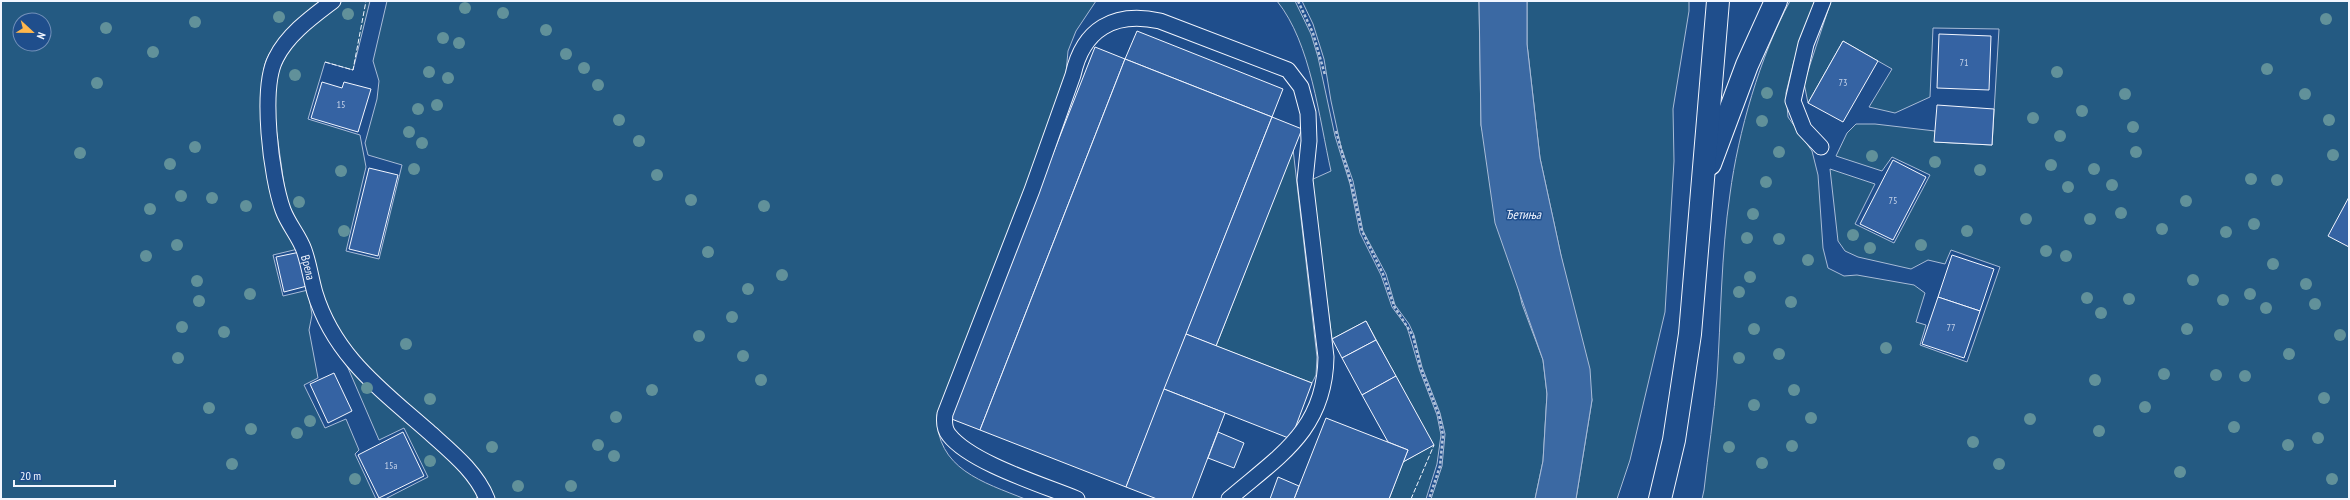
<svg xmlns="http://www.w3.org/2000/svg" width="2350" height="500" viewBox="0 0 2350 500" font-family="'PT Sans Narrow',sans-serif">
<rect width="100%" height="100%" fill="#1f4e8c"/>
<g fill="#245a82" stroke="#a8bbd7" fill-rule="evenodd">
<path d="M1,1H324C305,18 276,36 266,61C262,73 262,87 262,100L298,249L273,255L283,296L308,290L312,315L309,330L318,378L304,385L325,428L346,419L359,450L355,454L376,499H1ZM20,20H44V44H20Z"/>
<path d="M342,1H370L353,70L325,62L308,119L360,135L366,167L346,251L379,259L402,165L368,155L365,143L377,99L379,81L373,61L387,1H1096L1076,31L1068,51L1066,73L1026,189L937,415C936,469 983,482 1025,499H493L358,356L331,319L287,206L274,113L277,74L289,49L299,37Z"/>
<path d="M1277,1H1295L1311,34L1318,57L1335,136L1350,184L1360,233L1381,275L1392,307L1407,327L1420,371L1437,415L1441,435L1437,464L1426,499H1389L1403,462L1433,445L1366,321L1332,339L1311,180L1331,171C1319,118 1311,43 1277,1Z"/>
<polygon points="1302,1 1479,1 1481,125 1522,304 1543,360 1547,394 1543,461 1535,499 1431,499 1442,466 1445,434 1440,413 1422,367 1414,335 1409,324 1395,305 1386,274 1363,231 1353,181 1341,147 1331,101 1324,59 1313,24"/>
<polygon points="1527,1 1689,1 1689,11 1673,109 1674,161 1665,312 1630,460 1617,499 1576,499 1592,400 1540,158 1527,44"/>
<path d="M1790,1H1816L1794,61L1786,93L1788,117L1812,151L1818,175L1823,248L1828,268L1844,276L1857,275L1914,285L1925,293L1916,322L1926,325L1920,345L1967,362L2000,267L1951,250L1945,264L1928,260L1911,269L1858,257L1845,251L1838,241L1830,169L1875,184L1855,224L1894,243L1930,175L1892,157L1882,171L1836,156L1847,133L1856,124H1875L1935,131V142L1992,145L1999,29L1933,28L1930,97L1895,113L1869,107L1892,69L1843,41L1808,103L1804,83L1831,1H2349V499H1702L1704,490C1708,453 1714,416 1717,378C1721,317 1721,255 1730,194C1738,133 1760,56 1790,1Z"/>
<polygon points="1293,149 1317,357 1316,375 1312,383 1216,346"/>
<polygon points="345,361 442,449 479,493 476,499 385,499 428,477 404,428 379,440"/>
</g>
<polygon fill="#3b69a3" stroke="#a8bbd7" points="1479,1 1527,1 1527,44 1540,158 1561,255 1590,369 1592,400 1576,499 1535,499 1543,461 1547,394 1543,360 1495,223 1481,125"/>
<g fill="#3563a3" stroke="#f2f6ff">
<polygon points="1137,31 1283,89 1272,117 1125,59"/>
<polygon points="1939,34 1991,36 1989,90 1937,88"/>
<polygon points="1843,41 1878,61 1843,122 1808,103"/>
<polygon points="1095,47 1125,59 980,430 949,418"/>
<polygon points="1125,59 1272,117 1126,487 980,430"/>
<polygon points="322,82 342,88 344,82 371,89 358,132 311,118"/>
<polygon points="1937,105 1994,109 1992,145 1934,142"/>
<polygon points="1272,117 1302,129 1216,346 1186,334"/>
<polygon points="1893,160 1926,177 1893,240 1860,224"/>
<polygon points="369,168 398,175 378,256 349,249"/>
<polygon points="2349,197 2349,247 2328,236"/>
<polygon points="300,252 307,286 284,292 276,257"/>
<polygon points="1952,255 1994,269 1980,311 1938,297"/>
<polygon points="1938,297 1980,311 1964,358 1922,344"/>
<polygon points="1366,321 1376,340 1342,358 1332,339"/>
<polygon points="1186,334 1312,383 1291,439 1164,389"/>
<polygon points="1376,340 1396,376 1362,395 1342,358"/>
<polygon points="334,373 352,411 328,423 310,384"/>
<polygon points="1396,376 1434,445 1403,462 1408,450 1388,442 1362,395"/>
<polygon points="1164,389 1225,413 1192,499 1157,499 1126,487"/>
<polygon points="1326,418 1408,450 1389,499 1294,499"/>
<polygon points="403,432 424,476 379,498 358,455"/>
<polygon points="1218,432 1244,443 1234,468 1208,458"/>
<polygon points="1278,477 1299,486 1294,499 1270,499"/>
</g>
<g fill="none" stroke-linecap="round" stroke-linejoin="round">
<defs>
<g id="lane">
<path id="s1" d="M333,1C312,17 288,34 276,58C260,88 271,177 283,210C288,224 299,236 304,250C309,264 311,279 315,293C323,319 336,341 353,361C375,387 403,409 428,431C450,451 476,471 487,499"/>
<polyline points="1821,147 1804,129 1793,101 1806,44 1823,1"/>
<path d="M1077,499C1043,485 971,463 949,435C944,429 944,421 945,414L1032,190L1073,75C1083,29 1114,11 1160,21L1288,70L1301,87L1308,113L1309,141L1305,180L1326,357C1325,430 1279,456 1229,499"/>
</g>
<g id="primary">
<polyline points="1710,164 1747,65 1776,1"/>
<polyline points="1660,499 1674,440 1690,334 1718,1"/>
</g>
</defs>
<use href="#lane" stroke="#f2f6ff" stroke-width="17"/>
<use href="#primary" stroke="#f2f6ff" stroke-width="24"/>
<g stroke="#b3c4dc" stroke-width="2.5" stroke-dasharray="3 2" stroke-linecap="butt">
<polyline points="1298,1 1313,33 1325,75"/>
<polyline points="1336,131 1351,183 1362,231 1383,274 1394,306 1413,336 1421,369 1439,415 1443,435 1440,466 1429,499"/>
</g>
<use href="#lane" stroke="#1f4e8c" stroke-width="15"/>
<use href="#primary" stroke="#1f4e8c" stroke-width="22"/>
<g stroke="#f2f6ff" stroke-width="1" stroke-dasharray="5 2" stroke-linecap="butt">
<polyline points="325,62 353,70 366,1"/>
<polyline points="1411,499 1434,445"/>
</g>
</g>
<g fill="#61919a">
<circle cx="465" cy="8" r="6"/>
<circle cx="503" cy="13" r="6"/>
<circle cx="348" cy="14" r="6"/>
<circle cx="279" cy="17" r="6"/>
<circle cx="2326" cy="19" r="6"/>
<circle cx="195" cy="22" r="6"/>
<circle cx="106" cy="28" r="6"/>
<circle cx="546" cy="30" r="6"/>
<circle cx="443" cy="38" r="6"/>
<circle cx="459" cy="43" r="6"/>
<circle cx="153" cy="52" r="6"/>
<circle cx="566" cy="54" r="6"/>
<circle cx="584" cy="68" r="6"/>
<circle cx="2267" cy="69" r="6"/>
<circle cx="429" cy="72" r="6"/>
<circle cx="2057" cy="72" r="6"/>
<circle cx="295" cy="75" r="6"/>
<circle cx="448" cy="78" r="6"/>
<circle cx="97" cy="83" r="6"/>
<circle cx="598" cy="85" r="6"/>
<circle cx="1767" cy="93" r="6"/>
<circle cx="2125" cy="94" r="6"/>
<circle cx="2305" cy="94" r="6"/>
<circle cx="437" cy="105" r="6"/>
<circle cx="418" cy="109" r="6"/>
<circle cx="2082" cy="111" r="6"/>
<circle cx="2033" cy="118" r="6"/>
<circle cx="619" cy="120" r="6"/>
<circle cx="2329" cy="120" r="6"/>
<circle cx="1762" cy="121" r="6"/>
<circle cx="2133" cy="127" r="6"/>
<circle cx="409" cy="132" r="6"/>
<circle cx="2060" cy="136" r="6"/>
<circle cx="639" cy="141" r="6"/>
<circle cx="422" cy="143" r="6"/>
<circle cx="195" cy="147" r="6"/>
<circle cx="1779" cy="152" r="6"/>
<circle cx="2136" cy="152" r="6"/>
<circle cx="80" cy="153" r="6"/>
<circle cx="2333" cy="155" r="6"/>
<circle cx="1872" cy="156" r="6"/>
<circle cx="1935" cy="162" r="6"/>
<circle cx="170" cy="164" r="6"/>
<circle cx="2051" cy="165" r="6"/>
<circle cx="414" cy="169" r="6"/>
<circle cx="2094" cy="169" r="6"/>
<circle cx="1980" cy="170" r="6"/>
<circle cx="341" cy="171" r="6"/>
<circle cx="657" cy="175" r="6"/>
<circle cx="2251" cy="179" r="6"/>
<circle cx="2277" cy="180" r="6"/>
<circle cx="1766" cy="182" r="6"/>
<circle cx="2112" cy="185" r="6"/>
<circle cx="2068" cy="187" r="6"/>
<circle cx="181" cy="196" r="6"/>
<circle cx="212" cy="198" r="6"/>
<circle cx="691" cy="200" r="6"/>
<circle cx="2186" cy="201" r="6"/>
<circle cx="299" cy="202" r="6"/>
<circle cx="246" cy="206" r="6"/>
<circle cx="764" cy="206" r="6"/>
<circle cx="150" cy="209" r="6"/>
<circle cx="2121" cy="213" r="6"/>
<circle cx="1753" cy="214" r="6"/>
<circle cx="2026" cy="219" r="6"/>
<circle cx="2090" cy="219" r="6"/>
<circle cx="2254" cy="224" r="6"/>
<circle cx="2162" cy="229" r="6"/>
<circle cx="344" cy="231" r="6"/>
<circle cx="1967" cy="231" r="6"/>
<circle cx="2226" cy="232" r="6"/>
<circle cx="1853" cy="235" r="6"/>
<circle cx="1747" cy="238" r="6"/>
<circle cx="1779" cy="239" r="6"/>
<circle cx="177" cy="245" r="6"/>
<circle cx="1921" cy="245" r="6"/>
<circle cx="1870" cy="248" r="6"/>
<circle cx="2046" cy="251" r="6"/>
<circle cx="708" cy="252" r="6"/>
<circle cx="146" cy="256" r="6"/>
<circle cx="2066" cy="256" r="6"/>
<circle cx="1808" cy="260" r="6"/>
<circle cx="2273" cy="264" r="6"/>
<circle cx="782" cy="275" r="6"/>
<circle cx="1750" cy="277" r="6"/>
<circle cx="2193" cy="280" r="6"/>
<circle cx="197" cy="281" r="6"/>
<circle cx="2306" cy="284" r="6"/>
<circle cx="748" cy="289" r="6"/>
<circle cx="1739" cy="292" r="6"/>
<circle cx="250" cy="294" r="6"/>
<circle cx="2250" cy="294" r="6"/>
<circle cx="2087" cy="298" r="6"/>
<circle cx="2129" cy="299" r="6"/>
<circle cx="2223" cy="300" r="6"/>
<circle cx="199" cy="301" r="6"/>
<circle cx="1791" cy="302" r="6"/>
<circle cx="2315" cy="304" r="6"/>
<circle cx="2266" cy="308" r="6"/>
<circle cx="2101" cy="313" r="6"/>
<circle cx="732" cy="317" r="6"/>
<circle cx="182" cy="327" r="6"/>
<circle cx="1754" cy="329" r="6"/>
<circle cx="2187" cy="329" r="6"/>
<circle cx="224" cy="332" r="6"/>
<circle cx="2340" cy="335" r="6"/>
<circle cx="699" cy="336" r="6"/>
<circle cx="406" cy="344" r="6"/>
<circle cx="1886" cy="348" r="6"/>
<circle cx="1779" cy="354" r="6"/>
<circle cx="2289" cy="354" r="6"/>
<circle cx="743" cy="356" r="6"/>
<circle cx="178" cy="358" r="6"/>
<circle cx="1739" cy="358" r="6"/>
<circle cx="2164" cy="374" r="6"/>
<circle cx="2216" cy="375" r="6"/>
<circle cx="2245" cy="376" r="6"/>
<circle cx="761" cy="380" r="6"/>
<circle cx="2095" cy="380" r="6"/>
<circle cx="367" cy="388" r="6"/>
<circle cx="652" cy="390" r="6"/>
<circle cx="1794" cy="390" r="6"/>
<circle cx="2324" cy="398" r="6"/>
<circle cx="430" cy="399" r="6"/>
<circle cx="1754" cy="405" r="6"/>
<circle cx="2145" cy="407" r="6"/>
<circle cx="209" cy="408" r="6"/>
<circle cx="616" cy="417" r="6"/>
<circle cx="1811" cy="418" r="6"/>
<circle cx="2030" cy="419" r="6"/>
<circle cx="310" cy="421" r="6"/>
<circle cx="2234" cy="427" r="6"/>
<circle cx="251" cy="429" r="6"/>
<circle cx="2099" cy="431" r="6"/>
<circle cx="297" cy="433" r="6"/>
<circle cx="2318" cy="438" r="6"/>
<circle cx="1973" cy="442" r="6"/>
<circle cx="598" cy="445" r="6"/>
<circle cx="2288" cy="445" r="6"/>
<circle cx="1792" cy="446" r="6"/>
<circle cx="492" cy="447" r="6"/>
<circle cx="1729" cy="447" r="6"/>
<circle cx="614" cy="456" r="6"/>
<circle cx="430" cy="461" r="6"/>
<circle cx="1762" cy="463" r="6"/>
<circle cx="232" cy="464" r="6"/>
<circle cx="1999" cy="464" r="6"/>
<circle cx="2180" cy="472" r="6"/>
<circle cx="355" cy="479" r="6"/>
<circle cx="2332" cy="479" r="6"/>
<circle cx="518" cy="486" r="6"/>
<circle cx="571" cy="486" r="6"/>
</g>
<g text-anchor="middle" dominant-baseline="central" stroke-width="3" stroke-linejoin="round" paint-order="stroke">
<g font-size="10" fill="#c3d1e8">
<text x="1964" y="62">71</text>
<text x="1843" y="82">73</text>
<text x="341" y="104">15</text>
<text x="1893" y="200">75</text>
<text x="1951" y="327">77</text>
<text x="391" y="465">15a</text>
</g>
<g font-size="12" fill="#f2f6ff" stroke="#1f4e8c">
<text stroke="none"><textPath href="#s1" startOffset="299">Врела</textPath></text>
</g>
<g font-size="13" font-style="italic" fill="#f2f6ff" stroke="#1f4e8c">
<text x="1523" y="214">Ђетиња</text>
</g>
</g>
<rect width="2350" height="500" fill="none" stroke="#f2f6ff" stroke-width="4"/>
<g transform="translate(32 32) rotate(112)"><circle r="19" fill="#1f4e8c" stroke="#7391ba"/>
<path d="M0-3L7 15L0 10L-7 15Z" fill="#ffb74d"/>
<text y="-6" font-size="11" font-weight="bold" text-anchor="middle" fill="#f2f6ff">N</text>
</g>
<path d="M14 480v6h101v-6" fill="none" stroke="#f2f6ff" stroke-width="2"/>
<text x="20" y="480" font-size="12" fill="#f2f6ff" stroke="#1f4e8c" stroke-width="3" paint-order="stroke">20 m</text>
</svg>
